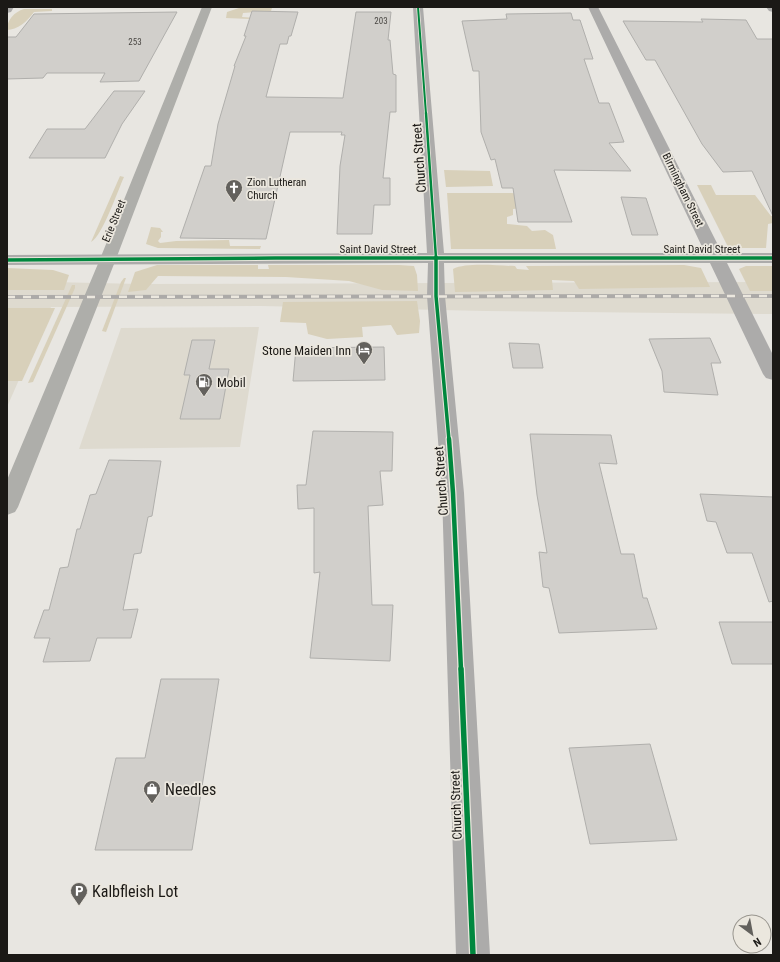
<svg xmlns="http://www.w3.org/2000/svg" width="780" height="962" viewBox="0 0 780 962" font-family="'Roboto Condensed',sans-serif">
<rect width="100%" height="100%" fill="#e8e6e1"/>
<g fill="#dedacf">
<polygon points="7,281 140,284 773,282 773,314 486,311 261,306 51,307 7,407"/>
<polygon points="259,327 240,447 79,449 121,328"/>
</g>
<g fill="#d8d0ba">
<polygon points="239,8 272,8 271,11 243,13 242,17 273,19 272,20 226,18 227,12"/>
<path d="M24,9H52V11L34,12C28,21 17,30 7,30C7,20 14,12 24,9Z"/>
<polygon points="444,170 490,171 493,186 446,187"/>
<path d="M120,176L124,177C118,190 102,237 91,242Z"/>
<polygon points="697,185 711,185 716,195 755,195 771,216 773,216 773,223 768,224 766,248 732,248 728,247"/>
<polygon points="447,193 511,193 540,195 544,206 513,209 513,215 507,217 507,224 527,226 532,231 545,230 553,235 556,249 451,249"/>
<polygon points="151,227 160,228 163,232 161,232 161,237 158,241 160,243 176,241 229,240 230,246 261,246 260,249 158,248 146,244"/>
<polygon points="157,265 258,265 258,269 269,269 268,265 399,265 414,266 417,275 418,291 382,290 349,281 286,277 158,276 146,290 128,292 135,272"/>
<path d="M684,265L701,268L710,287L579,289L574,281L552,280L553,290L455,292L453,269C467,262 499,266 515,266L517,269L529,270L526,266Z"/>
<polygon points="746,266 773,266 773,291 750,291 739,269"/>
<polygon points="7,268 53,270 69,275 64,290 7,290"/>
<polygon points="124,278 126,278 106,332 102,331 121,282"/>
<polygon points="72,285 75,285 75,288 33,382 28,383"/>
<polygon points="417,301 420,321 419,333 397,335 391,325 362,327 363,337 327,339 308,334 306,323 280,322 283,302"/>
<polygon points="7,308 55,308 22,381 7,381"/>
</g>
<g fill="#d1cfcb" stroke="#b0afac">
<polygon points="252,11 298,12 291,36 289,36 287,44 280,44 266,97 343,98 356,12 391,12 388,40 390,40 393,74 396,75 396,112 390,112 383,178 390,178 390,205 374,205 372,234 337,234 340,166 345,135 341,135 342,132 290,132 266,239 180,238 205,166 211,166 218,124 235,66 234,66 246,36 244,36"/>
<polygon points="177,12 139,81 100,82 105,73 47,73 43,78 7,79 7,37 16,37 34,14"/>
<polygon points="571,13 573,20 580,20 593,59 584,59 599,103 609,103 624,142 609,143 631,171 554,170 572,222 518,222 513,188 502,188 495,159 491,160 481,132 479,71 473,71 462,21 507,19 506,14"/>
<polygon points="701,19 746,20 757,39 773,39 773,216 752,171 723,172 702,144 655,60 646,60 623,21 703,22"/>
<polygon points="114,91 145,91 122,124 105,158 29,158 47,129 85,129"/>
<polygon points="621,197 646,198 658,235 632,235"/>
<polygon points="710,338 721,363 711,363 718,395 664,392 662,371 649,339"/>
<polygon points="192,340 215,340 209,369 229,369 220,419 180,419 190,375 184,375"/>
<polygon points="509,343 539,344 543,368 513,368"/>
<polygon points="384,347 385,380 293,381 296,348"/>
<polygon points="313,431 393,432 392,471 380,471 383,505 368,506 372,605 393,605 390,661 310,658 320,572 314,573 314,508 298,509 297,485 306,485"/>
<polygon points="530,434 611,435 617,464 599,463 621,554 634,554 643,598 647,598 657,629 559,633 549,588 543,587 539,552 547,553 537,495"/>
<polygon points="109,460 161,461 152,516 148,517 141,553 134,554 123,610 138,609 131,638 97,638 90,661 43,662 50,638 34,638 44,610 49,610 60,568 68,567 77,529 80,529 90,495 96,494"/>
<polygon points="700,494 773,497 773,601 769,602 752,553 727,553 716,522 707,521"/>
<polygon points="719,622 773,622 773,664 732,664"/>
<polygon points="161,679 219,679 192,850 95,850 116,758 145,758"/>
<polygon points="650,744 677,840 590,844 569,748"/>
</g>
<g fill="none" stroke-linecap="round" stroke-linejoin="round">
<g fill="#acabaa" fill-rule="evenodd">
<polygon points="7,7 14,7 11,12 7,13"/>
<polygon points="413,7 423,7 444,253 705,253 588,7 598,7 722,253 773,253 773,263 727,263 773,355 773,380 766,378 763,374 710,263 444,263 445,296 464,493 490,955 456,955 442,493 427,296 428,263 7,265 7,255 427,253"/>
<polygon points="766,7 773,7 773,12 769,11"/>
</g>
<polygon fill="#aeaeaa" fill-rule="evenodd" points="202,7 212,7 116,259 18,507 15,512 7,515 7,480 100,259"/>
<defs>
<polyline id="rail" points="7,297 773,296"/>
</defs>
<use href="#rail" stroke="#acaaa8" stroke-width="4"/>
<use href="#rail" stroke="#ebe7de" stroke-width="2.5" stroke-dasharray="8" stroke-linecap="butt"/>
<defs>
<polyline id="cycleway-far4" points="418,7 426,114"/>
<polyline id="cycleway-far3" points="426,113 436,258"/>
<g id="cycleway-far2">
<polyline points="436,257 436,296 449,440"/>
<polyline points="7,260 275,258 773,258"/>
</g>
<polyline id="cycleway-far1" points="449,439 453,493 461,670"/>
<polyline id="cycleway" points="461,669 473,955"/>
</defs>
<use href="#cycleway-far4" stroke="#ebe7de" stroke-width="3.5"/>
<use href="#cycleway-far3" stroke="#ebe7de" stroke-width="4"/>
<use href="#cycleway-far2" stroke="#ebe7de" stroke-width="5.5"/>
<use href="#cycleway-far1" stroke="#ebe7de" stroke-width="7"/>
<use href="#cycleway" stroke="#ebe7de" stroke-width="8"/>
<use href="#cycleway-far4" stroke="#00873e" stroke-width="2"/>
<use href="#cycleway-far3" stroke="#00873e" stroke-width="2.5"/>
<use href="#cycleway-far2" stroke="#00873e" stroke-width="3.5"/>
<use href="#cycleway-far1" stroke="#00873e" stroke-width="4.5"/>
<use href="#cycleway" stroke="#00873e" stroke-width="5.5"/>
</g>
<defs>
<symbol id="church-pin" viewBox="-11 -11 22 30"><path d="M0 17L-7.5 6A9.5 9.5 0 1 1 7.5 6Z" fill="#63615d" stroke="#ebe7de"/><path d="M-1.2-6h2.4v3.5h3.3v2.4h-3.3V6h-2.4V-.1h-3.3v-2.4h3.3Z" fill="#fff"/></symbol>
<symbol id="hotel-pin" viewBox="-11 -11 22 30"><path d="M0 17L-7.5 6A9.5 9.5 0 1 1 7.5 6Z" fill="#63615d" stroke="#ebe7de"/><path d="M-6-4.5h1.5V1H6V5H4.5V3h-9V5H-6ZM-4 0a1.8 1.8 0 1 1 3.6 0ZM.5 0V-2.5h3Q6-2.5 6 0Z" fill="#fff"/></symbol>
<symbol id="fuel-pin" viewBox="-11 -11 22 30"><path d="M0 17L-7.5 6A9.5 9.5 0 1 1 7.5 6Z" fill="#63615d" stroke="#ebe7de"/><path d="M-5.5-6h7V0h2V4h1.3V-2.5L3-4.5l.8-.8L6-3V5H2.5V1h-1V6h-7ZM-4.2-4.7v3.2H.2V-4.7Z" fill="#fff"/></symbol>
<symbol id="shop-pin" viewBox="-11 -11 22 30"><path d="M0 17L-7.5 6A9.5 9.5 0 1 1 7.5 6Z" fill="#63615d" stroke="#ebe7de"/><path d="M-5-2.5h2.3a2.7 3.5 0 0 1 5.4 0H5L5.5 6h-11ZM-1.5-2.5h3a1.5 2.3 0 0 0-3 0Z" fill="#fff"/></symbol>
<symbol id="parking-pin" viewBox="-11 -11 22 30"><path d="M0 17L-7.5 6A9.5 9.5 0 1 1 7.5 6Z" fill="#63615d" stroke="#ebe7de"/><path d="M-3.5-5.5H1a3.5 3.5 0 0 1 0 7H-1V5.5H-3.5ZM-1-3.4V-.6H.8a1.4 1.4 0 0 0 0-2.8Z" fill="#fff"/></symbol>
</defs>
<g fill-rule="evenodd">
<use href="#church-pin" x="224" y="178" width="20" height="27"/>
<use href="#hotel-pin" x="354" y="340" width="20" height="27"/>
<use href="#fuel-pin" x="194" y="372" width="20" height="27"/>
<use href="#shop-pin" x="142" y="779" width="20" height="27"/>
<use href="#parking-pin" x="69" y="881" width="20" height="27"/>
</g>
<g text-anchor="middle" dominant-baseline="central" stroke-width="3.5" stroke-linejoin="round" paint-order="stroke">
<g font-size="9" fill="#4a4844">
<text x="381" y="21">203</text>
<text x="135" y="42">253</text>
</g>
<g font-size="11" fill="#1b1916" stroke="#ebe7de" text-anchor="start">
<text x="247" y="182">Zion Lutheran<tspan x="247" dy="13">Church</tspan></text>
</g>
<g font-size="11" fill="#1b1916" stroke="#ebe7de">
<text transform="translate(683 190) rotate(64)">Birmingham Street</text>
<text transform="translate(114 221) rotate(-68)">Erie Street</text>
<text x="378" y="249">Saint David Street</text>
<text x="702" y="249">Saint David Street</text>
</g>
<g font-size="13" fill="#1b1916" stroke="#ebe7de">
<text transform="translate(419 158) rotate(-94)">Church Street</text>
<text transform="translate(441 481) rotate(-94)">Church Street</text>
<text transform="translate(456 805) rotate(-92)">Church Street</text>
</g>
<g font-size="13" fill="#1b1916" stroke="#ebe7de" text-anchor="end">
<text x="351" y="350">Stone Maiden Inn</text>
<text x="217" y="382" text-anchor="start">Mobil</text>
</g>
<g font-size="16" fill="#1b1916" stroke="#ebe7de" text-anchor="start">
<text x="165" y="789">Needles</text>
<text x="92" y="891">Kalbfleish Lot</text>
</g>
</g>
<rect width="780" height="962" fill="none" stroke="#1b1916" stroke-width="16"/>
<g transform="translate(752 934) rotate(148)"><circle r="19" fill="#ebe7de" stroke="#98958e"/>
<path d="M0-3L7 15L0 10L-7 15Z" fill="#63615d"/>
<text y="-6" font-size="11" font-weight="bold" text-anchor="middle" fill="#1b1916">N</text>
</g>
</svg>
